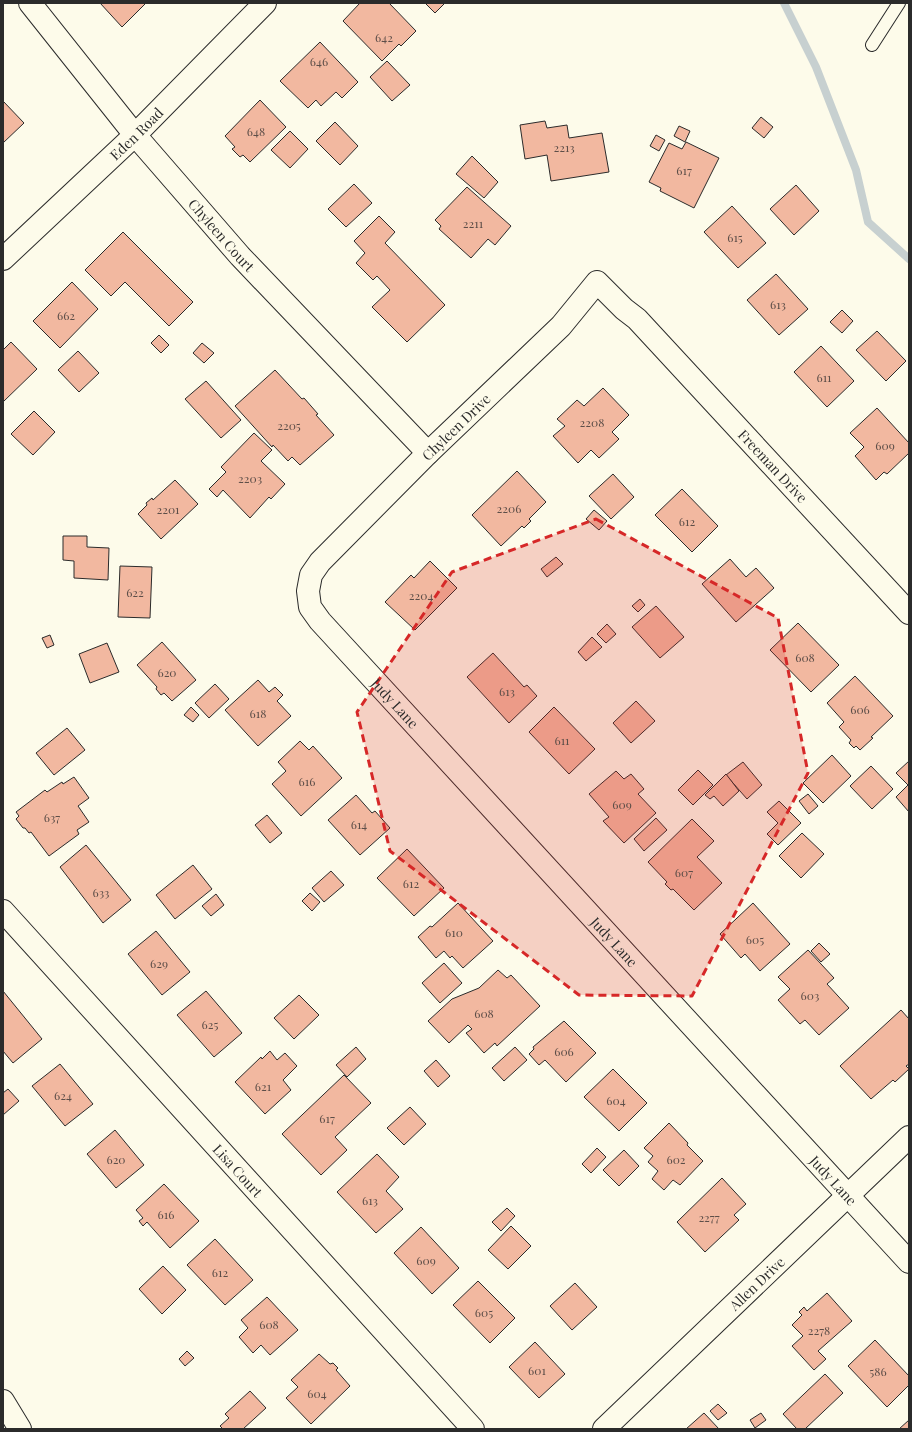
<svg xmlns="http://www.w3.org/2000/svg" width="912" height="1432" viewBox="0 0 912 1432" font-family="'Playfair Display',serif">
<rect width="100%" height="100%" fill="#fdfbea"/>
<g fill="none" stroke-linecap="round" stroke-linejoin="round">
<polyline stroke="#c7d0d0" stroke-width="8" points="784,3 816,67 856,170 868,222 909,259"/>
</g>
<g fill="#f2b8a0" stroke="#2b2b2b">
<polygon points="100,3 146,3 122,27"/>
<polygon points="360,3 389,3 416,31 401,46 399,44 382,61 343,21"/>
<polygon points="425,3 445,3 435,13"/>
<polygon points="320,42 358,82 342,98 336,92 321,106 316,100 308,108 280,81"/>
<polygon points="387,61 410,85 392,101 370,77"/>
<polygon points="260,100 286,127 250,162 243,155 240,157 232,149 235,147 225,136"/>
<polygon points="3,101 24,123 3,143"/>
<polygon points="761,117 773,127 764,138 752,128"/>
<polygon points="545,121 547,128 567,125 569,138 602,133 609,172 551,181 547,155 525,159 520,125"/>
<polygon points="335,122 358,146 340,165 316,141"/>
<polygon points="679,126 690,131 685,142 674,136"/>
<polygon points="290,131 308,149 290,168 271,150"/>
<polygon points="656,135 665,140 659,151 650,146"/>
<polygon points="686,142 719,158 694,208 660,191 661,188 649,182 669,143 682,149"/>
<polygon points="472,156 498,182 484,198 456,174"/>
<polygon points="354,184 372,203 346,227 328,209"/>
<polygon points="796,185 819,211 794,235 770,209"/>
<polygon points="467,187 511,226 495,245 488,239 471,258 439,229 441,226 435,220"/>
<polygon points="732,206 766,243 738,268 704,232"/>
<polygon points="379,216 395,232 385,243 445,305 407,342 372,307 390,290 377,276 373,280 356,263 365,253 354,241"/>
<polygon points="123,232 193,302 169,326 125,282 111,296 85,270"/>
<polygon points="776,274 808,309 779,335 747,300"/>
<polygon points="72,282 98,309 60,348 33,321"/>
<polygon points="842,310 853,321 842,333 830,322"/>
<polygon points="877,331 906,361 886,381 856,350"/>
<polygon points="159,335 169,345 161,353 151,343"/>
<polygon points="11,342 37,369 3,402 3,350"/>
<polygon points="202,343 214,353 204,363 193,353"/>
<polygon points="821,346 854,381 827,407 794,372"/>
<polygon points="78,351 99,373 79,392 58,370"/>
<polygon points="275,370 302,399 304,398 318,414 316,415 334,435 300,465 292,457 288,461 273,445 272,447 235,406"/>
<polygon points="206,381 241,420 221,438 185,399"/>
<polygon points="603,388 629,415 612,432 619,439 599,458 591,450 578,463 553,436 565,426 557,419 577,400 584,406"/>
<polygon points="877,408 909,443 909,453 887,474 884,472 876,480 855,456 864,447 850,433"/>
<polygon points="34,411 55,432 33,455 11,434"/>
<polygon points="254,433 272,450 261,461 285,484 271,499 269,497 250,518 223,490 217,497 209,489 226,472 221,467"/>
<polygon points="517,471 546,502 529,519 531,521 524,528 522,526 501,546 472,515"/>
<polygon points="613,474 634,497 611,519 589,496"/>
<polygon points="175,480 198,504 161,539 138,514 147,505 146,503 152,498 153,500"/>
<polygon points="682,489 718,526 692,552 655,515"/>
<polygon points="594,510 607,521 599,530 586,519"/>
<polygon points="63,536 87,536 87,547 109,548 108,580 74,578 74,561 63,560"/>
<polygon points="556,557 563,564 547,577 541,569"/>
<polygon points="730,559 746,577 756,568 774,588 736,622 702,584"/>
<polygon points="430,561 457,588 415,630 385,602 411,575 414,578"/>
<polygon points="120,566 152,567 150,618 118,617"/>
<polygon points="640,599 645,605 638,612 632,606"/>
<polygon points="656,606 684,637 660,658 632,627"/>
<polygon points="798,623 839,665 811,692 770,650"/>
<polygon points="607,624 616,634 606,643 597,634"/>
<polygon points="50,635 54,645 47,648 42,638"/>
<polygon points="592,637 602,647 586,661 578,652"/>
<polygon points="162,642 196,680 172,701 164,693 161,695 156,689 157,687 137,665"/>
<polygon points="107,643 119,672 90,683 79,654"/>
<polygon points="493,653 524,687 527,685 537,696 509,723 467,677"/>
<polygon points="855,676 893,716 871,737 873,738 860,750 856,746 854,748 849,743 851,740 839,727 844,722 827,703"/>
<polygon points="258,680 269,692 275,687 283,695 277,701 291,716 258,746 225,710"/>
<polygon points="215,684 229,699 209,718 195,703"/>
<polygon points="636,701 655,721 631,743 613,723"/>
<polygon points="191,707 199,715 193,722 184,715"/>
<polygon points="554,707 595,749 569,774 529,732"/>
<polygon points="67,728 85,750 54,775 36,753"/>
<polygon points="300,741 309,750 313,746 342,778 301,816 272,784 286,771 278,762"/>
<polygon points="832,755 851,776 823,803 803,783"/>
<polygon points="909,761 909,812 896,797 908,785 896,773"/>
<polygon points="743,762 762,785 747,799 726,775"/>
<polygon points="871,766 893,789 872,809 850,786"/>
<polygon points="698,770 713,785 693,805 678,790"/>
<polygon points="616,771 624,779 631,774 644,789 638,794 656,813 624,843 603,821 609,817 589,794"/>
<polygon points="726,774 739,791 723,806 714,796 710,799 705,795"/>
<polygon points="74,777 89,798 78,806 89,822 77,830 79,834 49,856 31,832 29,833 25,828 23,828 16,819 19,816 16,812 45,790 47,792 62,782 63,784"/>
<polygon points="808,794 818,806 809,814 799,801"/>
<polygon points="356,795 372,813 375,811 390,828 360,855 328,820"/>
<polygon points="779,801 801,823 778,845 767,834 778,823 767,812"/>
<polygon points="267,815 282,833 270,843 255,825"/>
<polygon points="656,818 667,830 644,851 634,839"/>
<polygon points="692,819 714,841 697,857 722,883 694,910 673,889 671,890 665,884 667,882 648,862"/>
<polygon points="802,833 824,854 801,878 779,856"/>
<polygon points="86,845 131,900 103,923 60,867"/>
<polygon points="407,849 444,888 414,916 377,878"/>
<polygon points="193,865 212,889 175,919 156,895"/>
<polygon points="331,871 344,885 324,902 312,888"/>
<polygon points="310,893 320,902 312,911 302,901"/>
<polygon points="216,894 224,905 211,916 202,906"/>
<polygon points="458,903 493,941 463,968 452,956 450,958 444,951 436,958 418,937 430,926 432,927"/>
<polygon points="753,903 790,944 760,971 745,954 741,958 720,934"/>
<polygon points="156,931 190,972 162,995 128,954"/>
<polygon points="819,943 830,954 821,962 811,951"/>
<polygon points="808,950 834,978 827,984 849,1008 819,1035 805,1020 800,1024 778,1000 790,989 778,977"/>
<polygon points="444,963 462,983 440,1003 422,983"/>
<polygon points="498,970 507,978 511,975 540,1006 497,1046 495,1043 484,1053 466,1033 472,1029 468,1025 449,1043 428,1021 452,999 479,988"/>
<polygon points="3,991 42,1039 13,1063 3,1051"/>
<polygon points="206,991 242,1033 214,1057 177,1015"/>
<polygon points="299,995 319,1015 294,1039 274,1018"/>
<polygon points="901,1010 909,1019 909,1064 906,1066 909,1069 895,1082 893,1080 871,1099 840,1066"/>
<polygon points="564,1021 596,1053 566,1082 545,1060 539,1065 529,1054 534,1049 533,1047"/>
<polygon points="356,1047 366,1059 347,1077 336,1065"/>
<polygon points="515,1047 527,1060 504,1081 492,1068"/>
<polygon points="270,1051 277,1060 285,1053 297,1066 283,1080 291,1090 265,1114 235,1082 261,1057 262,1059"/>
<polygon points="436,1060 450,1076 438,1087 424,1071"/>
<polygon points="60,1064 93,1104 65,1126 32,1086"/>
<polygon points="613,1069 647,1103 619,1131 584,1097"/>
<polygon points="344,1075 371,1103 335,1137 347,1150 321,1175 282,1134"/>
<polygon points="8,1089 19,1101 3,1115 3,1093"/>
<polygon points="410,1107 426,1124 404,1145 387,1128"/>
<polygon points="669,1123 688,1143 687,1145 703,1161 680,1185 673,1180 664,1190 652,1179 658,1171 648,1162 653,1156 644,1148"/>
<polygon points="115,1130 144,1165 116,1188 87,1154"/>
<polygon points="597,1148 606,1157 591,1173 582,1164"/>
<polygon points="624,1150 639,1166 619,1186 603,1170"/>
<polygon points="377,1154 399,1177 386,1191 403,1209 376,1233 337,1192"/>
<polygon points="722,1178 746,1204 734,1215 739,1220 705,1252 677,1222"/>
<polygon points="164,1184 199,1221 170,1248 147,1222 143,1226 139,1221 143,1218 136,1210"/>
<polygon points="507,1208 515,1216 501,1231 492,1222"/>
<polygon points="511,1226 531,1246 508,1269 488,1250"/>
<polygon points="421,1227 459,1268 432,1294 394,1253"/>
<polygon points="215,1239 253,1280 225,1305 187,1265"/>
<polygon points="163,1266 186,1290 162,1314 139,1289"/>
<polygon points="478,1281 515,1318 490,1343 453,1305"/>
<polygon points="575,1283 597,1307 572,1330 550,1306"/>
<polygon points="827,1293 852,1321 818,1351 826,1359 814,1370 792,1346 803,1336 792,1325 802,1315 799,1312 804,1307 807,1311"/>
<polygon points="267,1297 298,1330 270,1355 261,1345 253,1353 239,1337 248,1328 241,1320"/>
<polygon points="875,1340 909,1376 909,1385 887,1407 848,1366"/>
<polygon points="535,1342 565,1374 539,1398 509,1367"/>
<polygon points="187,1351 194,1358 185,1366 179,1359"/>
<polygon points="319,1354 330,1364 333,1363 338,1368 336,1370 350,1386 311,1424 286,1398 298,1387 291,1380"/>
<polygon points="825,1374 843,1393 805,1429 797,1429 783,1414"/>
<polygon points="250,1391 266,1408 243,1429 223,1429 220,1426 229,1418 225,1414"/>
<polygon points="718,1404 727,1413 718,1420 710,1411"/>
<polygon points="704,1413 719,1429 686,1429"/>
<polygon points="761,1413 766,1420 755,1428 750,1420"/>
<polygon points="909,1420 909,1429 899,1429"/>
</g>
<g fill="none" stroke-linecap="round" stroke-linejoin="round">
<defs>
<polyline id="service" points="872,45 899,3"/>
<g id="minor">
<path id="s1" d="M30,3L135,135L240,256L428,453"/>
<path id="s2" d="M3,259L135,135L265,3"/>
<path id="s3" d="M909,613L637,319L624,309L597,282L561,326L428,453L320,562L311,575L308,591L310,607L320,621L909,1262"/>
<path id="s4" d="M3,911L473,1429"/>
<path id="s5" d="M604,1429L909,1137"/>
</g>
<polyline id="motorway" points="3,1401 20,1429"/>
</defs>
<use href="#service" stroke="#2b2b2b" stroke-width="14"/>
<use href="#minor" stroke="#2b2b2b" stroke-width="24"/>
<use href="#motorway" stroke="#2b2b2b" stroke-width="24"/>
<use href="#service" stroke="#fdfbea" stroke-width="12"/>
<use href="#minor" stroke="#fdfbea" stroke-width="22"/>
<use href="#motorway" stroke="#fdfbea" stroke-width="22"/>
</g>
<path fill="#d62828" fill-opacity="0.2" stroke="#d62828" stroke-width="3" stroke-dasharray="8 5" stroke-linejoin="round" d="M596,519L778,618L808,773L692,996L579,995L390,851L357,712L452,572Z"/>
<g text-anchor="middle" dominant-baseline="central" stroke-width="3" stroke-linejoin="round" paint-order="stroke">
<g font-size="12" fill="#5d4e48">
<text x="384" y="37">642</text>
<text x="319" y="61">646</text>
<text x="256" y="131">648</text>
<text x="564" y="147">2213</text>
<text x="684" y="170">617</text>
<text x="473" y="223">2211</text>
<text x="735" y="237">615</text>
<text x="778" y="304">613</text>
<text x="66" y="315">662</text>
<text x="824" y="377">611</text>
<text x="592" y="422">2208</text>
<text x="289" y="425">2205</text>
<text x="885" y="445">609</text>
<text x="250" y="478">2203</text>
<text x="509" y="508">2206</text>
<text x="168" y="509">2201</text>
<text x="687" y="521">612</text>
<text x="135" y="592">622</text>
<text x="421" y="595">2204</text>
<text x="805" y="657">608</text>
<text x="167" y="672">620</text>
<text x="507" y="691">613</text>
<text x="860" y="709">606</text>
<text x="258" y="713">618</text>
<text x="562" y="740">611</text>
<text x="307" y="781">616</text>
<text x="622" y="804">609</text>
<text x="52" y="817">637</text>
<text x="359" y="824">614</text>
<text x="684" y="872">607</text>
<text x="411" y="883">612</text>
<text x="101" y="892">633</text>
<text x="454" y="932">610</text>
<text x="755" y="939">605</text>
<text x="159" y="963">629</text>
<text x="810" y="995">603</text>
<text x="484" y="1013">608</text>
<text x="210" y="1024">625</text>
<text x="564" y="1051">606</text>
<text x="263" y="1086">621</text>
<text x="63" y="1095">624</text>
<text x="616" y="1100">604</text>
<text x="327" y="1118">617</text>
<text x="116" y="1159">620</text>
<text x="676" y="1159">602</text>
<text x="370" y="1200">613</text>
<text x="166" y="1214">616</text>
<text x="709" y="1217">2277</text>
<text x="426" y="1260">609</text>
<text x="220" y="1272">612</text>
<text x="484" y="1312">605</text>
<text x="269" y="1324">608</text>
<text x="819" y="1330">2278</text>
<text x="537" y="1370">601</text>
<text x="878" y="1371">586</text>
<text x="317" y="1393">604</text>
</g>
<g font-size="14" fill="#2b2b2b" stroke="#fdfbea">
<text stroke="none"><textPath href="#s2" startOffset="183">Eden Road</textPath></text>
<text stroke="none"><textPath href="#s1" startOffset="301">Chyleen Court</textPath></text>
<text transform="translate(456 427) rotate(-44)">Chyleen Drive</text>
<text transform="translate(773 466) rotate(47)">Freeman Drive</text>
<text stroke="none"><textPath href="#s3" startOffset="1026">Judy Lane</textPath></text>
<text stroke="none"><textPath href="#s3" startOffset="1350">Judy Lane</textPath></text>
<text stroke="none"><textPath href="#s4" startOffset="350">Lisa Court</textPath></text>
<text stroke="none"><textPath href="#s3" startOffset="1674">Judy Lane</textPath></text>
<text stroke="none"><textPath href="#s5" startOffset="211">Allen Drive</textPath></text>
</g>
</g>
<rect width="912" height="1432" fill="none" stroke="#2b2b2b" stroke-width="8"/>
</svg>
